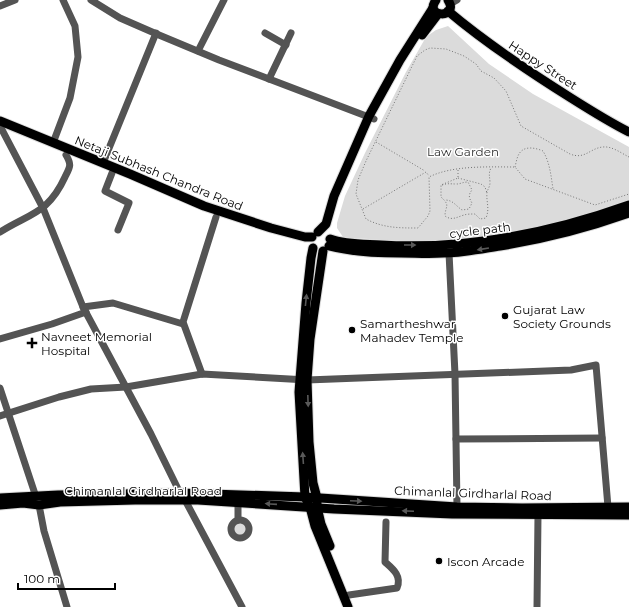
<svg xmlns="http://www.w3.org/2000/svg" width="629" height="607" viewBox="0 0 629 607" font-family="Montserrat,sans-serif">
<rect width="100%" height="100%" fill="#fff"/>
<g fill="#dbdbdb">
<path d="M448,26L489,64L533,94L629,147V201C565,225 494,238 425,241C400,242 374,239 349,238L343,237L337,228V223L345,196L365,153L406,72L426,37L436,30Z"/>
<circle cx="240" cy="529" r="5.5"/>
</g>
<g fill="none" stroke-linecap="round" stroke-linejoin="round">
<defs>
<g id="major">
<path d="M436,0C423,18 460,19 448,0"/>
<path d="M448,11C487,44 528,71 571,98C590,110 609,122 629,132"/>
<polyline points="422,35 438,14"/>
<polyline points="0,121 130,174 204,206 271,228 305,237 312,237"/>
<polyline points="318,232 326,224 334,196 369,116 400,60 433,8"/>
<path d="M330,239C346,245 364,244 381,245C467,250 548,234 629,205"/>
<path d="M329,246C352,252 377,253 401,253C415,253 429,254 443,253C462,253 481,249 500,246C544,239 587,228 629,213"/>
<polyline points="313,248 311,258 306,303 299,392 305,497 310,507 315,526 348,607"/>
<polyline points="323,251 310,339 307,380 309,442 313,483 317,498 317,507 321,524 330,546"/>
<polyline points="0,498 58,495 180,493 305,497 457,507 522,508 629,507"/>
<polyline points="0,505 23,503 39,505 60,502 135,500 198,500 334,509 452,514 629,515"/>
</g>
</defs>
<use href="#major" stroke="#dbdbdb" stroke-width="11"/>
<g stroke="#767676" stroke-width="1" stroke-dasharray="1 2" stroke-linecap="butt">
<polyline points="376,142 425,171"/>
<path d="M629,157C621,153 612,146 603,147C590,148 585,160 570,154L521,126L506,91L494,78L481,71L476,64L464,56L446,49L430,48L425,50L417,56L366,161L358,180L356,194L366,219C383,228 399,228 418,228L428,216L430,211L429,177C453,165 489,167 515,167L525,179L595,205L629,194"/>
<path d="M515,167C516,163 517,157 519,154C524,145 536,148 543,151C550,163 551,176 553,189"/>
<path d="M458,170V178L441,185V197C451,206 445,206 445,216C452,221 457,217 464,215C467,214 471,214 475,214L480,219L486,218C490,208 486,202 487,192C488,189 490,186 490,183C490,177 488,174 491,168"/>
<polyline points="458,178 481,184 485,187 487,193"/>
<path d="M442,185C449,183 449,184 457,184C460,184 463,182 468,182L472,190C468,195 469,198 472,203L469,209L462,210C456,206 453,200 445,200"/>
<polyline points="363,209 426,172 429,176"/>
</g>
<g stroke="#545454" stroke-width="7">
<polyline points="91,0 120,18 159,35 219,60 374,119"/>
<polyline points="450,4 457,0"/>
<polyline points="0,6 15,0"/>
<polyline points="265,33 286,45"/>
<polyline points="198,51 224,0"/>
<polyline points="269,79 291,33"/>
<polyline points="1,128 43,208 83,307 151,434 180,493"/>
<polyline points="53,143 70,98 78,57 75,26 63,0"/>
<polyline points="103,163 156,33"/>
<polyline points="112,173 105,191 129,203 118,230"/>
<path d="M0,232C30,213 48,214 65,177C70,167 72,165 66,155"/>
<polyline points="449,253 455,374 457,507"/>
<polyline points="83,307 113,303 183,324"/>
<polyline points="0,339 52,324 86,312"/>
<polyline points="202,374 183,322 216,217"/>
<polyline points="0,388 36,497"/>
<polyline points="0,416 59,397 91,389 126,387 202,374 307,380 571,370 596,365 608,507"/>
<polyline points="456,439 602,438"/>
<polyline points="185,500 242,607"/>
<polyline points="238,502 238,520"/>
<polyline points="39,505 44,531 67,607"/>
<circle cx="240" cy="529" r="9"/>
<path d="M349,595L397,588C402,576 393,569 385,562L386,522"/>
<polyline points="537,607 538,515"/>
</g>
<use href="#major" stroke="#000" stroke-width="9"/>
</g>
<defs><path id="oneway-solid" d="M-6-.8H1V-3.2L6.5 0L1 3.2V.8H-6Z"/></defs>
<g fill="#595959">
<use href="#oneway-solid" transform="translate(410 245)"/>
<use href="#oneway-solid" transform="translate(483 249) rotate(171)"/>
<use href="#oneway-solid" transform="translate(306 300) rotate(-84)"/>
<use href="#oneway-solid" transform="translate(308 401) rotate(88)"/>
<use href="#oneway-solid" transform="translate(303 458) rotate(-94)"/>
<use href="#oneway-solid" transform="translate(356 501) rotate(3)"/>
<use href="#oneway-solid" transform="translate(271 504) rotate(-176)"/>
<use href="#oneway-solid" transform="translate(408 511) rotate(-177)"/>
</g>
<g fill="#000" stroke="#fff" stroke-width="1.5">
<circle cx="505" cy="316" r="4"/>
<circle cx="352" cy="330" r="4"/>
<path d="M30 337h4v4h4v4h-4v4h-4v-4h-4v-4h4z"/>
<circle cx="439" cy="561" r="4"/>
</g>
<g text-anchor="middle" dominant-baseline="central" stroke-width="3" stroke-linejoin="round" paint-order="stroke">
<g font-size="12" fill="#000" stroke="#fff">
<text transform="translate(543 65) rotate(33)">Happy Street</text>
<text transform="translate(159 173) rotate(22)">Netaji Subhash Chandra Road</text>
<text transform="translate(480 230) rotate(-7)">cycle path</text>
<text x="143" y="490">Chimanlal Girdharlal Road</text>
<text transform="translate(473 493) rotate(2)">Chimanlal Girdharlal Road</text>
</g>
<g font-size="12" fill="#323232" stroke="#fff">
<text x="463" y="151">Law Garden</text>
</g>
<g font-size="12" fill="#000" stroke="#fff" text-anchor="start">
<text x="513" y="309">Gujarat Law<tspan x="513" dy="14">Society Grounds</tspan></text>
<text x="360" y="323">Samartheshwar<tspan x="360" dy="14">Mahadev Temple</tspan></text>
<text x="41" y="336">Navneet Memorial<tspan x="41" dy="14">Hospital</tspan></text>
<text x="447" y="561">Iscon Arcade</text>
</g>
</g>
<path d="M18 583v6h97v-6" fill="none" stroke="#000000" stroke-width="2"/>
<text x="24" y="583" font-size="12" fill="#000000" stroke="#ffffff" stroke-width="3" paint-order="stroke">100 m</text>
</svg>
